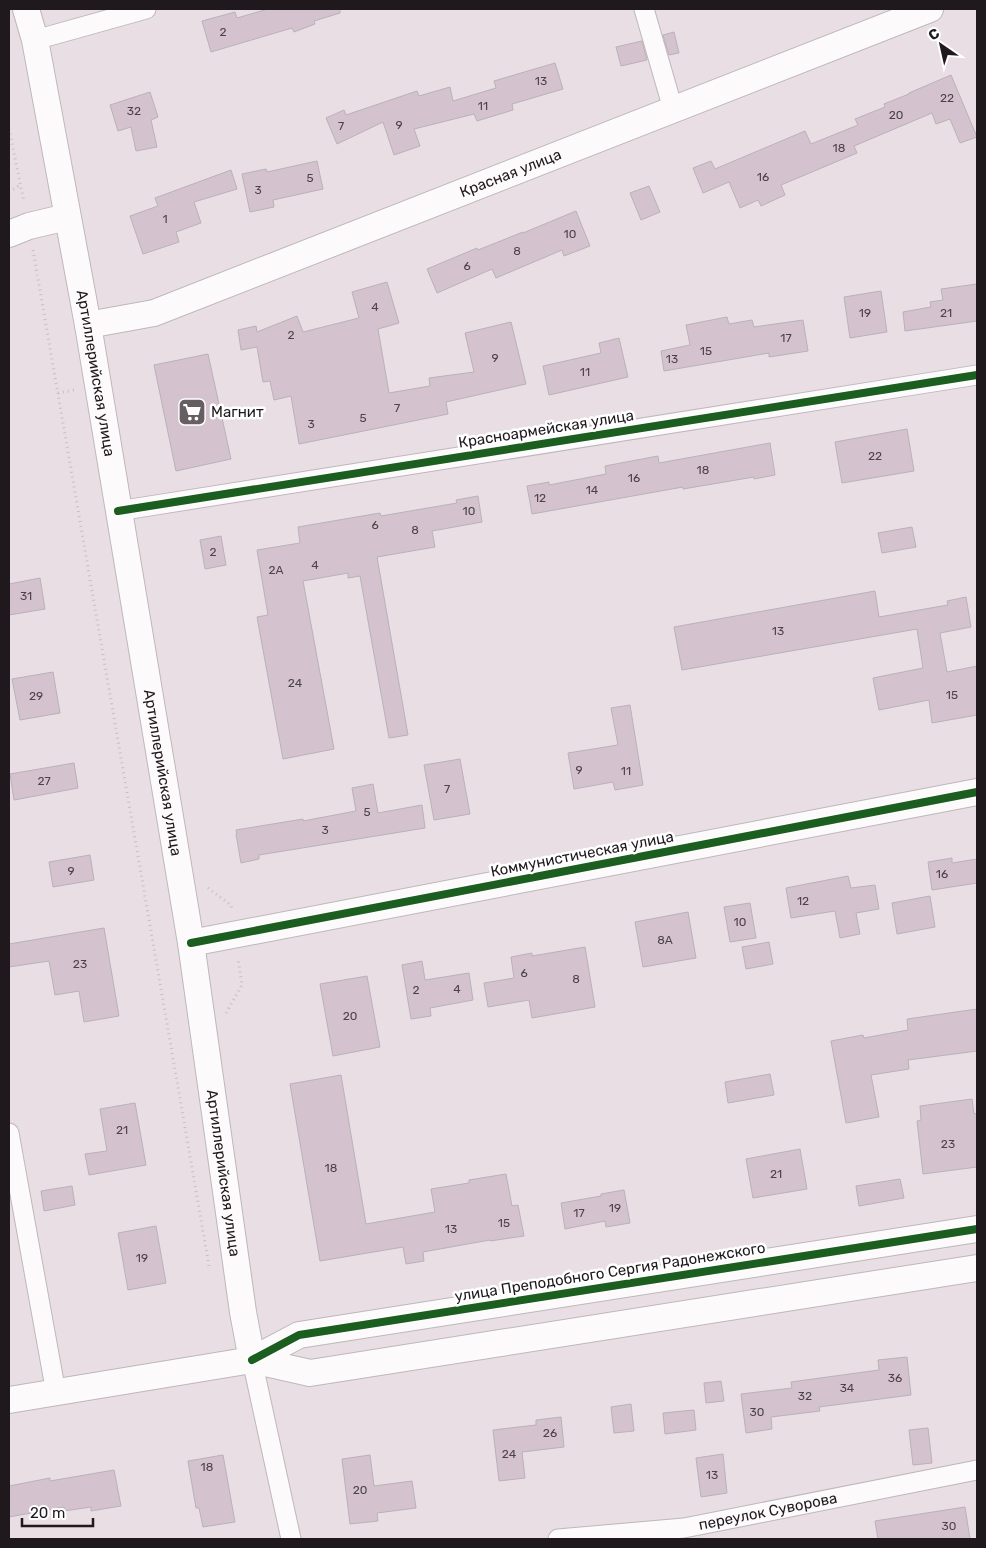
<svg xmlns="http://www.w3.org/2000/svg" width="986" height="1548" viewBox="0 0 986 1548" font-family="Rubik,sans-serif">
<rect width="100%" height="100%" fill="#e8dee4"/>
<g fill="#d5c2cf" stroke="#b9b2b6">
<polygon points="268,9 340,9 340,13 314,21 315,24 294,32 292,28 211,52 202,21 235,12 237,18"/>
<polygon points="674,32 679,53 669,55 663,35"/>
<polygon points="642,41 647,60 621,66 616,47"/>
<polygon points="555,63 563,89 512,104 513,110 477,121 474,114 414,129 420,146 394,155 383,122 337,144 326,118 344,110 346,115 417,91 419,96 450,87 453,101 496,88 494,81"/>
<polygon points="951,75 977,137 960,143 950,119 936,124 932,113 854,146 857,153 781,185 785,195 761,206 758,200 740,208 729,182 703,193 693,168 711,161 715,169 805,131 811,144 858,125 855,119 885,107 884,104 909,94 909,93"/>
<polygon points="150,92 158,117 151,120 157,147 136,151 131,127 118,131 110,105"/>
<polygon points="317,161 323,189 273,200 274,207 250,212 242,174 266,169 267,172"/>
<polygon points="231,170 237,189 194,202 201,223 176,232 179,242 143,254 130,216 158,206 155,198"/>
<polygon points="649,186 660,212 641,220 630,193"/>
<polygon points="576,211 590,246 564,256 562,250 496,278 492,269 437,293 427,269 477,248 478,250 523,232 523,233"/>
<polygon points="387,282 399,323 378,329 389,393 430,386 429,378 474,372 465,333 511,322 526,384 446,402 448,414 299,444 291,396 274,400 270,381 263,382 257,347 241,350 238,330 256,326 257,332 297,316 303,332 359,318 352,292"/>
<polygon points="977,284 977,321 905,331 903,312 931,307 930,302 943,300 941,289"/>
<polygon points="881,291 887,332 850,338 844,297"/>
<polygon points="727,317 729,324 752,320 754,327 803,320 808,351 769,357 769,353 664,371 661,351 690,345 686,325"/>
<polygon points="619,338 628,377 549,395 543,366 601,353 599,343"/>
<polygon points="208,354 231,459 176,471 154,365"/>
<polygon points="907,429 914,471 842,483 835,442"/>
<polygon points="770,443 775,475 754,479 754,477 683,489 683,487 532,514 527,486 549,482 549,485 606,474 605,466 658,456 659,463"/>
<polygon points="478,496 482,522 432,531 435,547 377,557 408,735 389,738 360,576 348,578 348,573 303,581 334,749 283,759 257,617 268,615 257,550 300,543 298,527 380,513 381,516 457,503 456,500"/>
<polygon points="912,527 916,547 882,553 878,533"/>
<polygon points="221,536 226,565 205,569 200,540"/>
<polygon points="40,578 45,609 9,615 9,584"/>
<polygon points="875,591 879,617 948,605 947,601 966,597 971,627 940,633 947,672 977,666 977,715 932,723 929,700 879,710 873,678 923,668 917,629 682,670 674,627"/>
<polygon points="53,672 60,713 20,720 12,679"/>
<polygon points="630,705 643,785 615,790 613,782 574,789 568,753 618,745 611,708"/>
<polygon points="460,759 470,814 434,820 424,765"/>
<polygon points="74,763 78,788 14,800 10,774"/>
<polygon points="373,784 378,813 422,805 425,828 259,855 259,859 241,863 236,834 237,834 236,830 303,819 303,821 356,811 352,788"/>
<polygon points="90,855 94,880 53,887 49,862"/>
<polygon points="952,858 952,863 977,859 977,883 932,890 928,862"/>
<polygon points="848,876 851,888 875,885 879,909 856,913 860,934 840,938 835,911 791,918 786,888"/>
<polygon points="930,896 935,927 897,934 892,903"/>
<polygon points="750,903 756,938 730,942 724,907"/>
<polygon points="688,912 696,958 643,967 635,922"/>
<polygon points="104,928 119,1016 84,1022 79,991 55,995 49,961 9,967 9,944"/>
<polygon points="769,942 773,964 746,969 742,947"/>
<polygon points="585,947 595,1007 532,1018 529,1000 488,1007 484,983 514,978 511,957 532,953 532,956"/>
<polygon points="422,961 425,980 469,973 473,1000 430,1008 431,1016 411,1019 402,965"/>
<polygon points="367,976 380,1047 333,1056 320,984"/>
<polygon points="977,1009 977,1051 908,1060 909,1069 871,1075 879,1117 846,1123 831,1041 863,1035 864,1038 908,1030 907,1019"/>
<polygon points="770,1074 774,1095 728,1103 725,1082"/>
<polygon points="341,1075 366,1224 435,1212 431,1189 469,1183 469,1180 506,1174 512,1206 518,1205 524,1236 490,1241 490,1240 423,1252 424,1261 406,1264 403,1247 320,1261 290,1084"/>
<polygon points="972,1099 974,1114 977,1113 977,1167 923,1174 917,1121 921,1120 920,1106"/>
<polygon points="135,1103 146,1165 89,1175 85,1154 107,1151 100,1109"/>
<polygon points="800,1149 807,1189 753,1198 746,1159"/>
<polygon points="900,1179 904,1198 859,1206 856,1186"/>
<polygon points="72,1186 75,1205 44,1211 41,1191"/>
<polygon points="624,1190 630,1223 606,1227 605,1221 565,1229 561,1203 601,1196 601,1194"/>
<polygon points="156,1226 166,1283 128,1290 118,1233"/>
<polygon points="907,1357 911,1395 819,1407 820,1411 771,1417 772,1429 746,1433 741,1394 792,1388 791,1382 879,1370 878,1360"/>
<polygon points="721,1381 724,1401 706,1403 704,1383"/>
<polygon points="631,1404 634,1431 614,1433 611,1407"/>
<polygon points="694,1410 696,1430 665,1434 663,1413"/>
<polygon points="561,1417 564,1447 522,1452 525,1478 499,1481 493,1430 536,1425 536,1420"/>
<polygon points="928,1428 932,1463 913,1465 909,1430"/>
<polygon points="723,1454 727,1493 701,1497 696,1458"/>
<polygon points="223,1455 235,1522 203,1527 199,1508 196,1508 188,1461"/>
<polygon points="370,1455 374,1486 412,1481 416,1508 377,1513 378,1521 350,1524 342,1459"/>
<polygon points="114,1470 121,1506 91,1511 91,1507 64,1511 64,1507 9,1517 9,1486 50,1478 50,1481"/>
<polygon points="965,1507 970,1539 878,1539 875,1521"/>
</g>
<g fill="none" stroke-linecap="round" stroke-linejoin="round">
<defs>
<g id="street">
<polyline points="644,9 673,109"/>
<polyline points="35,40 146,9"/>
<polyline points="118,511 977,375"/>
<polyline points="9,1133 56,1393"/>
<polyline points="252,1360 291,1539"/>
<path id="s1" d="M558,1539L684,1528L977,1470"/>
</g>
<g id="secondary">
<path id="s2" d="M26,9L35,40L88,325L191,943L243,1312L252,1360"/>
<polyline points="9,234 29,226 67,217"/>
<path id="s3" d="M88,325L154,313L930,9"/>
<polyline points="191,943 977,792"/>
<polyline points="252,1360 310,1373 977,1268"/>
<polyline points="9,1400 252,1360 299,1335 977,1229"/>
</g>
</defs>
<use href="#street" stroke="#beb7bb" stroke-width="21"/>
<use href="#secondary" stroke="#beb7bb" stroke-width="28"/>
<g stroke="#c4c0c2" stroke-width="3" stroke-dasharray="1 4" stroke-linecap="butt">
<polyline points="9,129 24,202"/>
<polyline points="9,192 20,185"/>
<polyline points="33,250 209,1266"/>
<polyline points="58,393 74,390"/>
<polyline points="208,888 231,905 232,910"/>
<polyline points="226,1013 242,985 238,958"/>
</g>
<use href="#street" stroke="#fcfafb" stroke-width="19"/>
<use href="#secondary" stroke="#fcfafb" stroke-width="26"/>
<defs>
<g id="cycleway">
<polyline points="118,511 977,375"/>
<polyline points="191,943 977,792"/>
<polyline points="252,1360 299,1335 977,1229"/>
</g>
</defs>
<use href="#cycleway" stroke="#fff" stroke-width="11"/>
<use href="#cycleway" stroke="#1b5e20" stroke-width="8"/>
</g>
<defs>
<symbol id="supermarket-square" viewBox="-11 -11 22 22"><rect x="-9" y="-9" width="18" height="18" rx="4" fill="#655e63" stroke="#fff"/><path d="M-6-5.5h2.5l.6 2H6L4.5 2H-2.5L-4.4-4H-6ZM-1.5 3.2a1.3 1.3 0 1 0 .1 0ZM3 3.2a1.3 1.3 0 1 0 .1 0Z" fill="#fff"/></symbol>
</defs>
<g fill-rule="evenodd">
<use href="#supermarket-square" x="176" y="396" width="32" height="32"/>
</g>
<g text-anchor="middle" dominant-baseline="central" stroke-width="5" stroke-linejoin="round" paint-order="stroke">
<g font-size="12" fill="#4c434a">
<text x="223" y="32">2</text>
<text x="541" y="81">13</text>
<text x="947" y="98">22</text>
<text x="483" y="106">11</text>
<text x="134" y="111">32</text>
<text x="896" y="115">20</text>
<text x="399" y="125">9</text>
<text x="341" y="126">7</text>
<text x="839" y="148">18</text>
<text x="763" y="177">16</text>
<text x="310" y="178">5</text>
<text x="258" y="190">3</text>
<text x="165" y="219">1</text>
<text x="570" y="234">10</text>
<text x="517" y="251">8</text>
<text x="467" y="266">6</text>
<text x="375" y="307">4</text>
<text x="865" y="313">19</text>
<text x="946" y="313">21</text>
<text x="291" y="335">2</text>
<text x="786" y="338">17</text>
<text x="706" y="351">15</text>
<text x="495" y="358">9</text>
<text x="672" y="359">13</text>
<text x="585" y="372">11</text>
<text x="397" y="408">7</text>
<text x="363" y="418">5</text>
<text x="311" y="424">3</text>
<text x="875" y="456">22</text>
<text x="703" y="470">18</text>
<text x="634" y="478">16</text>
<text x="592" y="490">14</text>
<text x="540" y="498">12</text>
<text x="469" y="511">10</text>
<text x="375" y="525">6</text>
<text x="415" y="530">8</text>
<text x="213" y="552">2</text>
<text x="315" y="565">4</text>
<text x="276" y="570">2А</text>
<text x="26" y="596">31</text>
<text x="778" y="631">13</text>
<text x="295" y="683">24</text>
<text x="952" y="695">15</text>
<text x="36" y="696">29</text>
<text x="579" y="770">9</text>
<text x="626" y="771">11</text>
<text x="44" y="781">27</text>
<text x="447" y="789">7</text>
<text x="367" y="812">5</text>
<text x="325" y="830">3</text>
<text x="71" y="871">9</text>
<text x="942" y="874">16</text>
<text x="803" y="901">12</text>
<text x="740" y="922">10</text>
<text x="665" y="940">8А</text>
<text x="80" y="964">23</text>
<text x="524" y="973">6</text>
<text x="576" y="979">8</text>
<text x="457" y="989">4</text>
<text x="416" y="990">2</text>
<text x="350" y="1016">20</text>
<text x="122" y="1130">21</text>
<text x="948" y="1144">23</text>
<text x="331" y="1168">18</text>
<text x="776" y="1174">21</text>
<text x="615" y="1208">19</text>
<text x="579" y="1213">17</text>
<text x="504" y="1223">15</text>
<text x="451" y="1229">13</text>
<text x="142" y="1258">19</text>
<text x="895" y="1378">36</text>
<text x="847" y="1388">34</text>
<text x="805" y="1396">32</text>
<text x="757" y="1412">30</text>
<text x="550" y="1433">26</text>
<text x="509" y="1454">24</text>
<text x="207" y="1467">18</text>
<text x="712" y="1475">13</text>
<text x="360" y="1490">20</text>
<text x="949" y="1526">30</text>
</g>
<g font-size="15" fill="#1f191d" stroke="#fff">
<text stroke="none"><textPath href="#s3" startOffset="450">Красная улица</textPath></text>
<text stroke="none"><textPath href="#s2" startOffset="371">Артиллерийская улица</textPath></text>
<text transform="translate(546 429) rotate(-9)">Красноармейская улица</text>
<text stroke="none"><textPath href="#s2" startOffset="776">Артиллерийская улица</textPath></text>
<text transform="translate(582 854) rotate(-11)">Коммунистическая улица</text>
<text stroke="none"><textPath href="#s2" startOffset="1181">Артиллерийская улица</textPath></text>
<text transform="translate(610 1272) rotate(-9)">улица Преподобного Сергия Радонежского</text>
<text stroke="none"><textPath href="#s1" startOffset="212">переулок Суворова</textPath></text>
</g>
<g font-size="15" fill="#1f191d" stroke="#fff" text-anchor="start">
<text x="211" y="412">Магнит</text>
</g>
</g>
<rect width="986" height="1548" fill="none" stroke="#1f191d" stroke-width="20"/>
<g transform="translate(941 45) rotate(326)" stroke="#ffffff" stroke-width="4" paint-order="stroke">
<path d="M0-4L9 19L0 12L-9 19Z" fill="#1f191d"/>
<text y="-8" font-size="14" font-weight="bold" text-anchor="middle" fill="#1f191d">С</text>
</g>
<path d="M22 1518v8h71v-8" fill="none" stroke="#1f191d" stroke-width="2.5"/>
<text x="30" y="1518" font-size="15" fill="#1f191d" stroke="#ffffff" stroke-width="4" paint-order="stroke">20 m</text>
</svg>
